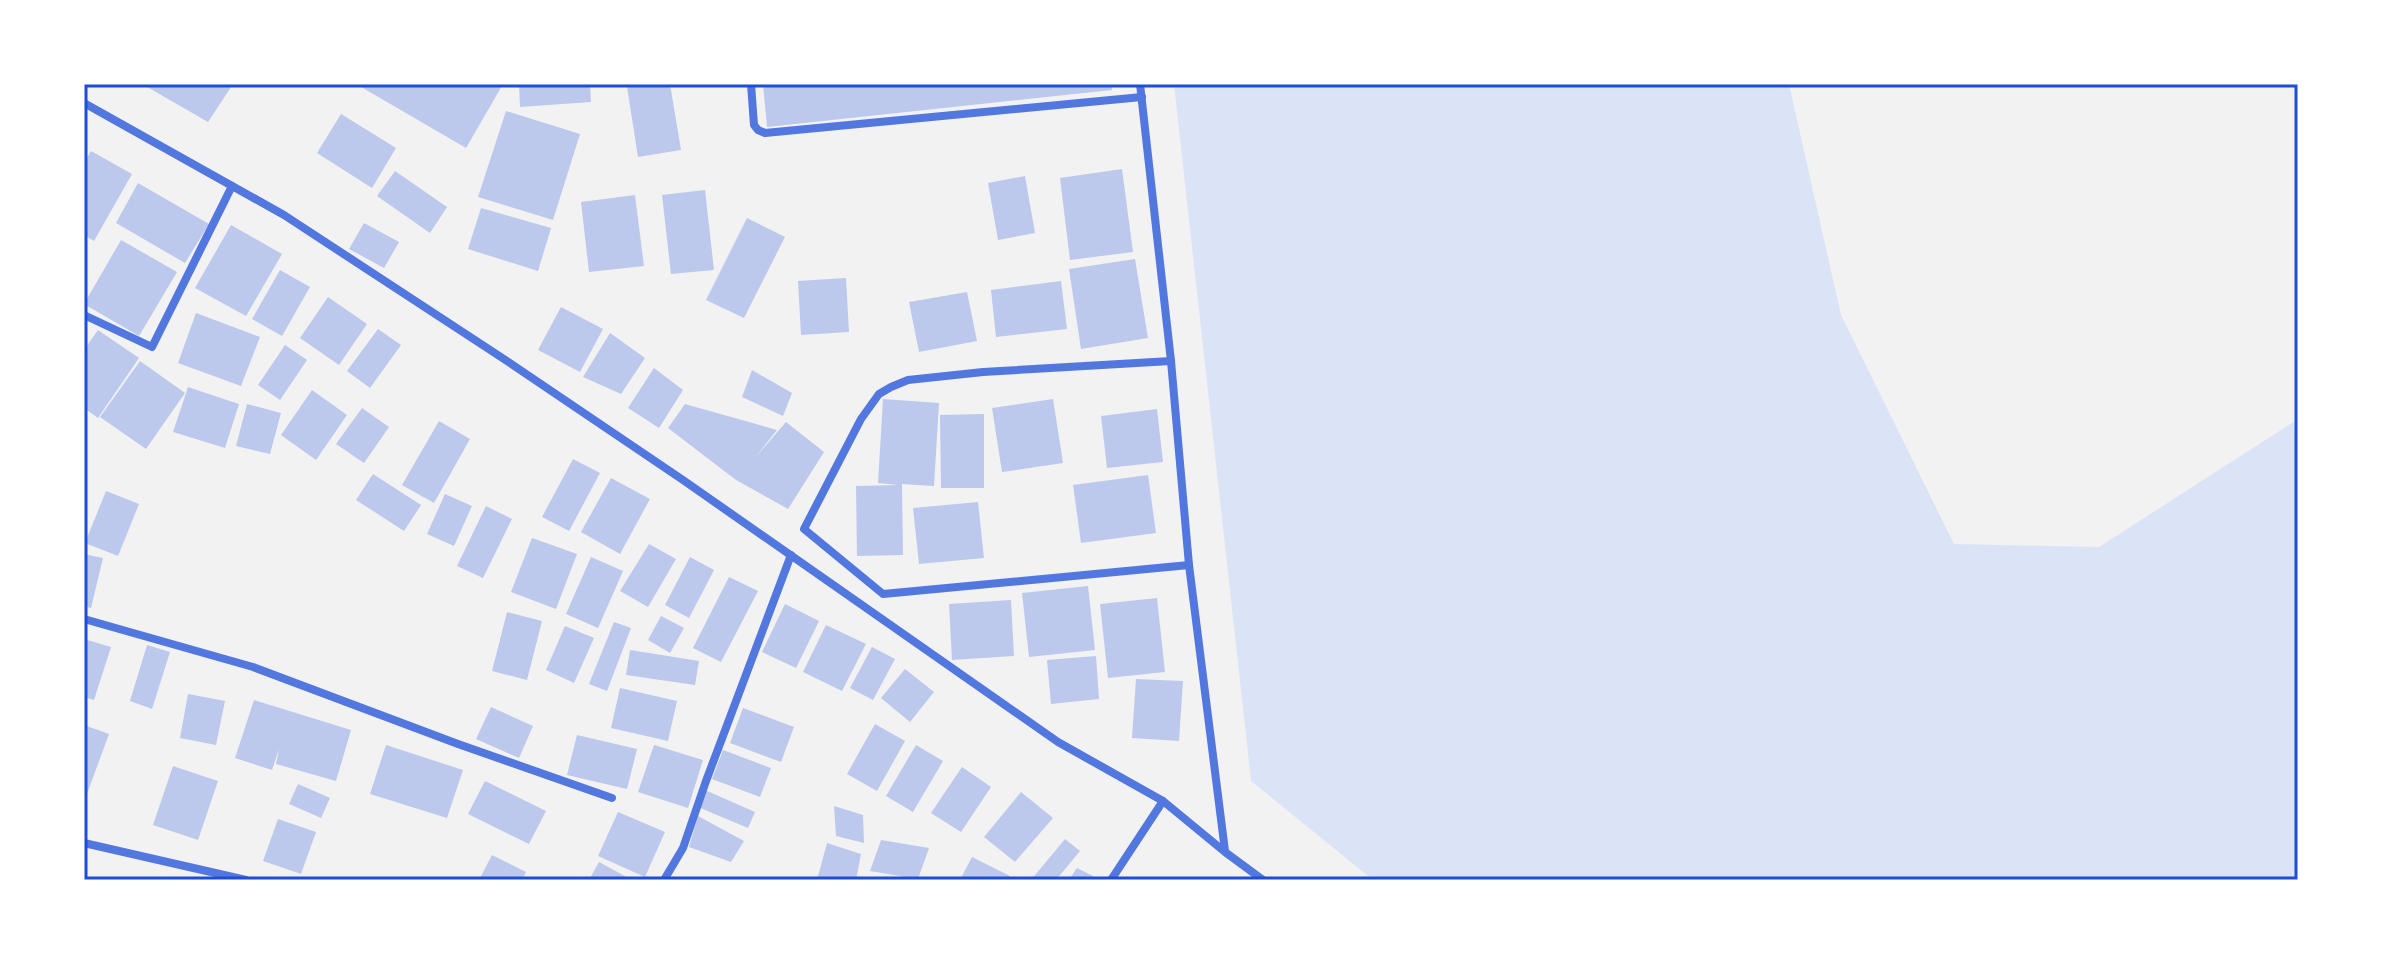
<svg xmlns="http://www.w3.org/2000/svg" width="2382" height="964" viewBox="0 0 2382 964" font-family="'Nunito Sans',sans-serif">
<rect width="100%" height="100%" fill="#f2f2f2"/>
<polygon fill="#dbe4f7" points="1174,84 1789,84 1841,315 1954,544 2099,547 2298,419 2298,880 1373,880 1251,781"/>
<g fill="#bdc9ec">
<polygon points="142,84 233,84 208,122"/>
<polygon points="356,84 503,84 466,148"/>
<polygon points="519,84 590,84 591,102 520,107"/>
<polygon points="646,84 670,84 681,150 638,157 627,87"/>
<polygon points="763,84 1112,84 1112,90 767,127"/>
<polygon points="506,111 580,134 553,220 478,197"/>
<polygon points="341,114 396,148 372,188 317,153"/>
<polygon points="91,151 132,174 94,241 84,235 84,163"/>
<polygon points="1122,169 1133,252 1070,260 1060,178"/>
<polygon points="395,171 447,207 430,233 377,196"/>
<polygon points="1025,176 1035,233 998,240 988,183"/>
<polygon points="138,183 209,224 185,263 116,223"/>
<polygon points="705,190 714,270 671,274 662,195"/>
<polygon points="635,195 644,266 589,272 581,202"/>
<polygon points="481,208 551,228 538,271 468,249"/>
<polygon points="747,218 785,237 744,318 706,300"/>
<polygon points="364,223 399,242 384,268 349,249"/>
<polygon points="231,225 282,254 246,316 195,288"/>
<polygon points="121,240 177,272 139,336 84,304"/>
<polygon points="1135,259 1148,338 1081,349 1069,269"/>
<polygon points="280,270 310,287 282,336 252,319"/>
<polygon points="846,278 849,332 801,335 798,281"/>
<polygon points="1061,281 1067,329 996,337 991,290"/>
<polygon points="967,292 977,341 919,352 909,302"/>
<polygon points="328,297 367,324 339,365 300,338"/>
<polygon points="561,307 603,329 580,372 538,350"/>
<polygon points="196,313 260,337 241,386 178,363"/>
<polygon points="378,329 401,345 370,388 347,371"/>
<polygon points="98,330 139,358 98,418 84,408 84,350"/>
<polygon points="610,333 645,358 621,394 583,377"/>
<polygon points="285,345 307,360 280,400 258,385"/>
<polygon points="140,361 185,393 146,449 100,417"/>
<polygon points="654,368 683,390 659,428 628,408"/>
<polygon points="752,370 792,393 783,416 742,397"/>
<polygon points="188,387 239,404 225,448 173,432"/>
<polygon points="312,390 347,415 316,460 281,435"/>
<polygon points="883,399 939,403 934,486 902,484 903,555 857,556 856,486 898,485 878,483"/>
<polygon points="1053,399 1063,463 1002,472 992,408"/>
<polygon points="247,404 281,413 270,454 236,446"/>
<polygon points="685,404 777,430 755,458 786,422 824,452 788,509 736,480 668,428"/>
<polygon points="362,408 389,427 364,463 336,444"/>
<polygon points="1157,409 1163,462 1107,468 1101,416"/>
<polygon points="984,414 984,488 941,488 940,415"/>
<polygon points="439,421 470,439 434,503 402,485"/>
<polygon points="573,459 600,473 569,531 542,517"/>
<polygon points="373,474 421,505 404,531 356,500"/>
<polygon points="1148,475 1156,533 1081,543 1073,485"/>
<polygon points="611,478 650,499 620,554 581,532"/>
<polygon points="106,491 139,504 118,556 85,543"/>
<polygon points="445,494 472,506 454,546 427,534"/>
<polygon points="978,502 984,558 919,564 913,508"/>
<polygon points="486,506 512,519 483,578 457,566"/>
<polygon points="532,538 577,554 556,609 511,592"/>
<polygon points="649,544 676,559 648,607 620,591"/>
<polygon points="84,554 103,558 91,608 84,606"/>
<polygon points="591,557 623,571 598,628 566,614"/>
<polygon points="690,557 714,570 689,618 665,605"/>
<polygon points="729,577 758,591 721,662 693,648"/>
<polygon points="1088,586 1095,650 1029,657 1022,593"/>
<polygon points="1157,598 1165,672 1108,678 1100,604"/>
<polygon points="1011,600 1014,656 952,660 949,604"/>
<polygon points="785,604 819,621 796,668 762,652"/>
<polygon points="507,612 542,621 527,680 492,671"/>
<polygon points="661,616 684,628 670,653 648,640"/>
<polygon points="614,622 631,628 607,691 589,684"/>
<polygon points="826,625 866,644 842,691 803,672"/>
<polygon points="565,626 594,638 574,683 546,670"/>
<polygon points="84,639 111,647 94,700 84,697"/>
<polygon points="147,645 170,652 152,709 130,701"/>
<polygon points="872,647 895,659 873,700 850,688"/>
<polygon points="630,650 699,661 695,685 626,675"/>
<polygon points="1096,656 1099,699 1051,704 1047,660"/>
<polygon points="905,669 934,692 910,722 881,698"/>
<polygon points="1136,679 1183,681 1179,741 1132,738"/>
<polygon points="620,688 677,701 668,741 611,728"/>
<polygon points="188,694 225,701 216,745 180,738"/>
<polygon points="254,700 351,730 336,781 276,764 279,749 272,770 235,758"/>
<polygon points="491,707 533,726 519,758 476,739"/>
<polygon points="743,708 794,727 781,762 730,743"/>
<polygon points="875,724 905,741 877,791 847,774"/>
<polygon points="84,725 109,734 84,802"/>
<polygon points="577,735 637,749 627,789 567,775"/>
<polygon points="386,745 463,770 447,818 370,794"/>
<polygon points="654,745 703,760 688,808 638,792"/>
<polygon points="916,745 943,761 913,812 886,796"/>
<polygon points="723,750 771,768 760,797 712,779"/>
<polygon points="173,766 218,781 198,840 153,825"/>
<polygon points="962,767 991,787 961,832 931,813"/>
<polygon points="485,781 546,811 529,844 468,814"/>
<polygon points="298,784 330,798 321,818 289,804"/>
<polygon points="705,790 755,812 748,828 698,807"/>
<polygon points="1021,792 1053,818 1015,862 984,837"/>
<polygon points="834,806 863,815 864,843 836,836"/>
<polygon points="618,812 665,832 645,877 598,856"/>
<polygon points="698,816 744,841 731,862 689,847"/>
<polygon points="278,819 316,832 301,874 263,861"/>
<polygon points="1065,839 1080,851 1056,880 1031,880"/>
<polygon points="881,840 929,848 918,879 870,871"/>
<polygon points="827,843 861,854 856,880 817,880"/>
<polygon points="492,855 526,872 522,880 479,880"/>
<polygon points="972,857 1010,876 1008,880 960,880"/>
<polygon points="599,862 632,880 589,880"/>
<polygon points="1077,868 1093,876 1091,880 1069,880"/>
</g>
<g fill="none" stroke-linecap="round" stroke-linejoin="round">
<g stroke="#5277de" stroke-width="8">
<polyline points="751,84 754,125 758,130 765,133 1142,97"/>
<polyline points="1140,84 1171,361 1189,565 1225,851"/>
<polyline points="84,103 284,215 507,361 683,480 1058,742 1163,801 1225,852 1263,880"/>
<polyline points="84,315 152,347 232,186"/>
<polyline points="1171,361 983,372 908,380 891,387 879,394 861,419 804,529 883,594 1189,565"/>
<polyline points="84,619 253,667 458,744 612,798"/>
<polyline points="84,843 246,880"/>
<polyline points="664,880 683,848 706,781 791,555"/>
<polyline points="1111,880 1163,801"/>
</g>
</g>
<rect width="2382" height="964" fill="none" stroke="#ffffff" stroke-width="172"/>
<rect x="86" y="86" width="2210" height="792" fill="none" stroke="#1d4ed8" stroke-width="3"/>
</svg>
